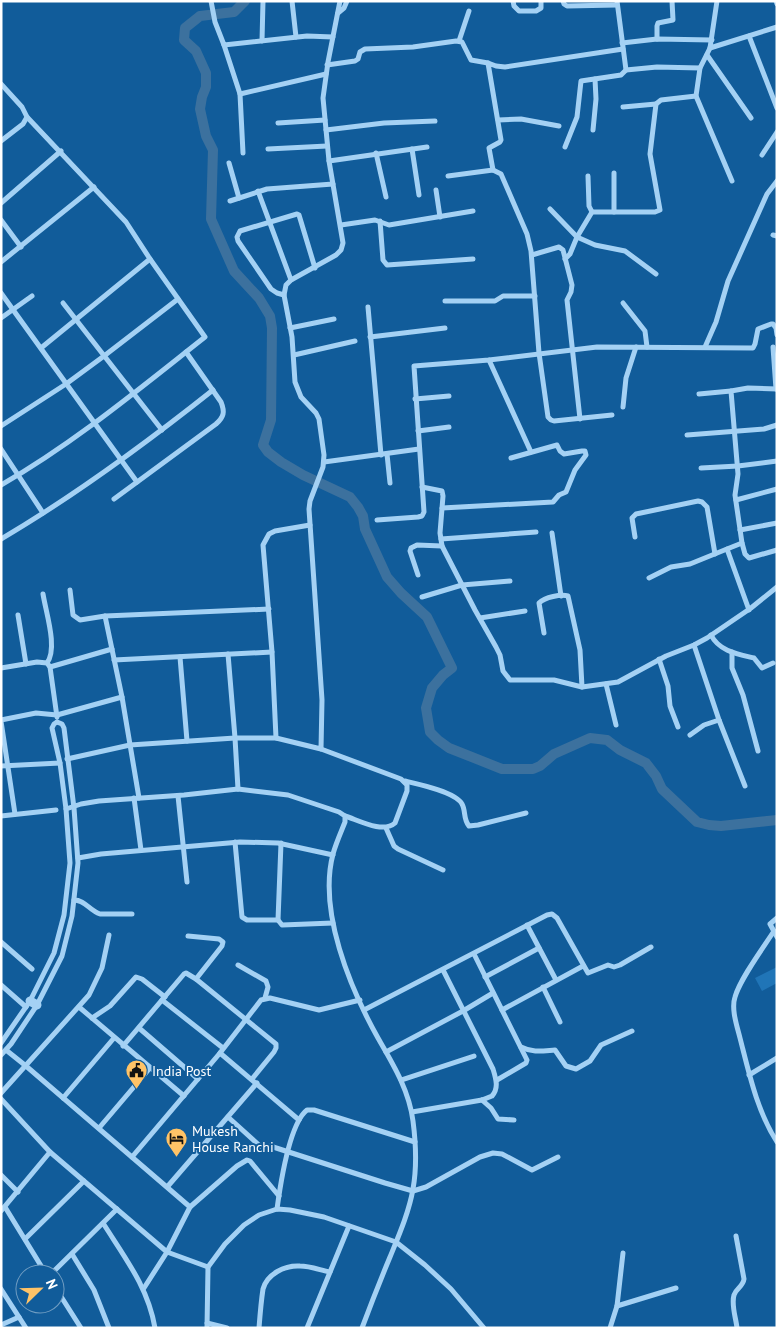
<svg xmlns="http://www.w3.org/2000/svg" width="778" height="1329" viewBox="0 0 778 1329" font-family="'PT Sans',sans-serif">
<rect width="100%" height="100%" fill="#115c9a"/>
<polygon fill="#2075b7" points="777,967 777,983 762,991 755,978"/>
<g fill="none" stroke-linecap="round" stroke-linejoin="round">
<polyline stroke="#3c719e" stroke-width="10" points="245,1 234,12 200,16 185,28 184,40 196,51 206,73 206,87 202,97 200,109 206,136 213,150 211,219 234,271 259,298 270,316 272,328 271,420 263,445 268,452 281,462 303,475 350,497 358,507 363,516 365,529 387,577 401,593 427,617 452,668 443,675 432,688 426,708 430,732 438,740 449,748 502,769 533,769 540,766 554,754 590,738 607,740 620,750 646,763 656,776 662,789 697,822 709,825 721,826 777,820"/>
<g stroke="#a4d1f4" stroke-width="5">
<polyline points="211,1 215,22 224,45 307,36 333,37"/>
<polyline points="292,1 296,37"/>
<polyline points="513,1 514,6 519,11 536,11 541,8 541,1"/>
<polyline points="563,1 564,4 567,6 617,5"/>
<polyline points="717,1 710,48 700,68 696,96 732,181"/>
<polyline points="776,1 777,4"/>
<polyline points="338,13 344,8 347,1"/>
<polyline points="749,36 777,108"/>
<polyline points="657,39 657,26 658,23 673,20 672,1"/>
<polyline points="262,41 263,1"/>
<polyline points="459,41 469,11"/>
<polyline points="622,43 657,39 712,40"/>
<polyline points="224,45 240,94 243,153"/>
<polyline points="710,48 777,27"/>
<polyline points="707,55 751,118"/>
<polyline points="327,65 355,61 358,59 360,52 365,49 413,47 456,41 462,42 471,60 488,63"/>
<polyline points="626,70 657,67 700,68"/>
<polyline points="1,84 22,107 27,117 23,124 1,141"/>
<polyline points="240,94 326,74"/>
<polyline points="623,107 656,104"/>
<polyline points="27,117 126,222 150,259 41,348"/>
<polyline points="498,120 521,119 559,126"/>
<polyline points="278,123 325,120"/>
<polyline points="326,130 384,123 435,121"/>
<polyline points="593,130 596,99 595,79"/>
<polyline points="565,147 577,117 581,81 621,75 626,70 617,1"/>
<polyline points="268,149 327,146"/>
<polyline points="412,149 419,195"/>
<polyline points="376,153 386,197"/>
<polyline points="762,155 777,132"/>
<polyline points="329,161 427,147"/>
<polyline points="229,163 239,198"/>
<polyline points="493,170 489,148 500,142 501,140 488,63 496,66 505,67 623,49"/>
<polyline points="448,176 493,170 501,174 527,234 531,251 539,353 548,417 551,420 554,421 612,415"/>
<polyline points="588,176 589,206 592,212"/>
<polyline points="436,190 440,217"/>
<polyline points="258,191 291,280"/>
<polyline points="230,201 267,189 333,184"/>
<polyline points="1,203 61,151"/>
<polyline points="550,209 577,237 595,245 625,251 656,274"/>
<polyline points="614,212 614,173"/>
<polyline points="1,220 21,247"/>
<polyline points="380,221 383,260 387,265 473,259"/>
<polyline points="341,225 375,220 389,225 473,211"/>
<polyline points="773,235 777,236"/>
<polyline points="532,255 559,247 563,250 572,285 571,292 567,300 580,419"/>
<polyline points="565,259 570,254 577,237 592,212 655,212 660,210 650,154 656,104 661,100 696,96"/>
<polyline points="1,262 94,187"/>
<polyline points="1,293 137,482"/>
<polyline points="284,295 277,293 271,289 238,241 237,237 240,231 297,214 299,215 315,268"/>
<polyline points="445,301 495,301 503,296 535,296"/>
<polyline points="63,303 162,430"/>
<polyline points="623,303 645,331 647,347"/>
<polyline points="368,307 381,455"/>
<polyline points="1,318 32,296"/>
<polyline points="290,328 334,319"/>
<polyline points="370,337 445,328"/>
<polyline points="705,347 716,322 728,281 767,194 777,181"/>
<polyline points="773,347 776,389"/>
<polyline points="294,355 355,341"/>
<polyline points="489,360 531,452"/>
<polyline points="699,394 731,391"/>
<polyline points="415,399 449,396"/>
<polyline points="623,407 626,378 636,347"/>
<polyline points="1,426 66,384 104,356 178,299"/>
<polyline points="418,431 449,427"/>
<polyline points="687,435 764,429 777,425"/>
<polyline points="1,449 43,513"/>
<polyline points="387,454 390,483"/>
<polyline points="324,462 419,449"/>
<polyline points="701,468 738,466 777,461"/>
<path d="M1,485C74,443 139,389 205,337L150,259"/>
<polyline points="422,487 442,491 443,496 440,533 442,546 475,610 496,647 500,655 503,671 510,680 554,680 582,687 618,682 666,656 694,645 707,638 751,608 777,587"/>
<path d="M114,499L216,424C224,417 225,412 221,402L186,352"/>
<polyline points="736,500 777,489"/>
<polyline points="442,508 553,502 559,495 566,492 575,470 586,455 585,451 582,451 564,454 560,451 557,445 511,458"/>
<polyline points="377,520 418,517 422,516 424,512 414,366 489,360 597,347 753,348 755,344 758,329 771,324 773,324 776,328 777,335"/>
<polyline points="740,530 777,523"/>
<polyline points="552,533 561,596"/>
<polyline points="635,537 632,518 636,514 698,501 702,502 707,507 715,554"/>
<path d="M1,539C76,495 145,444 213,390"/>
<polyline points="441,539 536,532"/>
<polyline points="742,543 745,554 749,558 777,550"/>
<polyline points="418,575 410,551 411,548 417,545 442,546"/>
<polyline points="649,578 671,567 690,564 727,549"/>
<polyline points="70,590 73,615 80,620 105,616 269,609"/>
<path d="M43,594C46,613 58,648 47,663"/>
<polyline points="422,597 462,585 510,581"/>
<polyline points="749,610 727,549 742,543 735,495 738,474 731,391 748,388 777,389"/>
<polyline points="18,615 26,664"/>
<polyline points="105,616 122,697 139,798"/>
<polyline points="480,618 525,611"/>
<path d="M544,633L539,603C545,597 561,594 568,596L580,650L582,687"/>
<path d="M711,635C719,651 737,654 754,658L762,668L773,663"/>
<polyline points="694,645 719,720 745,786"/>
<polyline points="732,652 732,668 743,695 758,751"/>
<polyline points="180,657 187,741"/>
<polyline points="659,659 668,686 670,706 678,727"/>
<polyline points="114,660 272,652"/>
<polyline points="50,667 112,649"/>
<polyline points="1,668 37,662 47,663 50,667 57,717"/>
<polyline points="606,684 616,725"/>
<polyline points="1,720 36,713 57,715 122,697"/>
<polyline points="1,721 15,814"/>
<polyline points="690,735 704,725 719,720"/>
<polyline points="276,738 272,652 263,545 269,534 275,531 310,525"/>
<path d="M321,749L401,779L407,785V791L395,823C383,834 358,820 345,816"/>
<polyline points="67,759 130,745 235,738 228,654"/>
<polyline points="1,766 60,763"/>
<path d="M405,781C418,784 456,792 462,804C466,811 463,819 469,826L478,825L526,813"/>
<polyline points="238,789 235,738 276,738 321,749 322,700 309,509 310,501 323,467 324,455 319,419 316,413 301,397 295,382 292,337 284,295 286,285 291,280 336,255 341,250 343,243 329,161 323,98 328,62 340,1"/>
<polyline points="178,796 187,882"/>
<polyline points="134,798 141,850"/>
<path d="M66,809L81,804L99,801L184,795L238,789L288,795L339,812L345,816V822C341,832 336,843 333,854C318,911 350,988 378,1038C393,1064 409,1090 413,1121C416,1144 417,1167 413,1189C409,1212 399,1235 390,1257C380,1281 371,1304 362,1328"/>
<polyline points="1,816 56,810"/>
<polyline points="386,828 394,846 398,849 443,870"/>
<polyline points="235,842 242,917 247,920 278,920"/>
<polyline points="281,843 278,920 282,925 333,923"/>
<polyline points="78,858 101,854 240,842 278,843 333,855"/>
<path d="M74,900C85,900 89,910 100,914H132"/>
<polyline points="777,918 770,924 777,937"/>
<polyline points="527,925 556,980"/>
<path d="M774,931C763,948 740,979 735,997C731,1009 737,1026 740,1038C749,1073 757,1111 777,1142"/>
<polyline points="188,936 219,939 223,942 222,946 196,979"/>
<polyline points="1,942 32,969"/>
<polyline points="474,954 527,1060 526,1063 497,1080"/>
<polyline points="238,965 266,981 268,987 265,998"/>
<polyline points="485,977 539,948"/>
<polyline points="1,985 26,1007"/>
<polyline points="543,987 560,1022"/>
<polyline points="162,1000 223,1048"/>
<polyline points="79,1007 184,1096"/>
<polyline points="364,1010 547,915 552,914 557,918 588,973 608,965 614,967 620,965 651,947"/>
<polyline points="502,1010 583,966"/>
<polyline points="92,1018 110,1006 136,977 142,979 165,997"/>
<polyline points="139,1028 198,1079"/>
<polyline points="1,1043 30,1001 54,953 64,915 70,863 66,809 60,763 52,728 54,724 57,722"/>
<polyline points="123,1046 184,974 186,973 196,979 276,1044 276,1048 274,1052 252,1079"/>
<path d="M521,1047C533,1053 542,1051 555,1050L566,1066L576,1069L590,1061L601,1045L632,1031"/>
<polyline points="6,1050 26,1066 190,1207 167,1252 144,1288"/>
<polyline points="386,1052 463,1011 493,993"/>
<polyline points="220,1053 261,1000 270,998 319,1010 360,1000"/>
<polyline points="1,1055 11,1044 37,1005 62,956 72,916 78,863 74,808 64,728 62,724 57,722"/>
<polyline points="749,1075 777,1058"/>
<polyline points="401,1080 474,1056"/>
<polyline points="1,1093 89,995 102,968 109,935"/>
<polyline points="63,1098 114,1038"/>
<polyline points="1,1099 50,1152 167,1252 208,1267"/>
<polyline points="482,1100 491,1108 498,1119 514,1120"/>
<path d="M412,1112L482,1100L492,1096C499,1088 496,1079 493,1069L443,970"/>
<polyline points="228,1117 260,1146"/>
<polyline points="99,1128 150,1068"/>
<polyline points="270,1146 385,1183 413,1191 426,1187 480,1157 493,1153 502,1154 532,1170 558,1157"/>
<polyline points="132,1157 220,1053 299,1120"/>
<polyline points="1,1175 18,1192"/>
<polyline points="168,1186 257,1083"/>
<polyline points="5,1207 46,1274"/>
<polyline points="190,1207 237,1166 247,1160 250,1161 279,1196"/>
<path d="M277,1209C280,1187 289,1124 307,1110H314L415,1142"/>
<polyline points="1,1211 50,1152"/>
<path d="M103,1223C125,1258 148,1287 155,1328"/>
<path d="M736,1236L744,1279C743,1287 736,1288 734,1295C731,1305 736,1318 737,1328"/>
<polyline points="25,1239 84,1181"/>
<polyline points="72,1254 94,1290 109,1328"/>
<polyline points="51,1274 117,1209"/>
<polyline points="55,1287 81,1328"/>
<polyline points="1,1289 26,1328"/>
<polyline points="617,1306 676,1288"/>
<polyline points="207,1323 227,1328"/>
<polyline points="1,1325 19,1317"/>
<polyline points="207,1328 208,1267 225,1244 244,1225 259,1215 277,1209 290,1210 324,1217 396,1242 425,1265 451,1289 484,1328"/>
<path d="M259,1328C260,1315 261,1302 263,1289C267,1274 285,1265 300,1266C310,1266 320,1270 330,1272"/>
<polyline points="307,1328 349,1226"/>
<polyline points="610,1328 617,1306 623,1253"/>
</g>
<polyline stroke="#a4d1f4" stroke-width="9" points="30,1001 37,1005"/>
</g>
<defs>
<symbol id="civic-pin" viewBox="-11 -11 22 30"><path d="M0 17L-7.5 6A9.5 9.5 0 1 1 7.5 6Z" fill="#ffc367" stroke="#115c9a"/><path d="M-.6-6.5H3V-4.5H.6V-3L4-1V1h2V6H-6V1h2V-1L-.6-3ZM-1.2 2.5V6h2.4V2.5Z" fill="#111"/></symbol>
<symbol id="hotel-pin" viewBox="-11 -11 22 30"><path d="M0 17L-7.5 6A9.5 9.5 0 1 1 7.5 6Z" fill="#ffc367" stroke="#115c9a"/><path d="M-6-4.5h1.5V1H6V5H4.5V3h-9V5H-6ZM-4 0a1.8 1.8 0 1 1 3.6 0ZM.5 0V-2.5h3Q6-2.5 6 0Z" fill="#111"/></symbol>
</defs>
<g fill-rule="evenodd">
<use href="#civic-pin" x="124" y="1058" width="25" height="34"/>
<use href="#hotel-pin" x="164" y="1126" width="25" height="34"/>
</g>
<g text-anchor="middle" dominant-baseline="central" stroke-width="4" stroke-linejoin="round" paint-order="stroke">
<g font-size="14" fill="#fff" stroke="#115c9a" text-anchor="start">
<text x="152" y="1071">India Post</text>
<text x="192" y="1131">Mukesh<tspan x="192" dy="16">House Ranchi</tspan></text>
</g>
</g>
<rect width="778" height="1329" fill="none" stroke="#ffffff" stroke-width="5"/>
<g transform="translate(40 1289) rotate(67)"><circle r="24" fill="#115c9a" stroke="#709dc2"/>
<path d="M0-4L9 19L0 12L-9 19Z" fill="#ffc367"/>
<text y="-8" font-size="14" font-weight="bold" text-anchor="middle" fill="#ffffff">N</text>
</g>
</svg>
